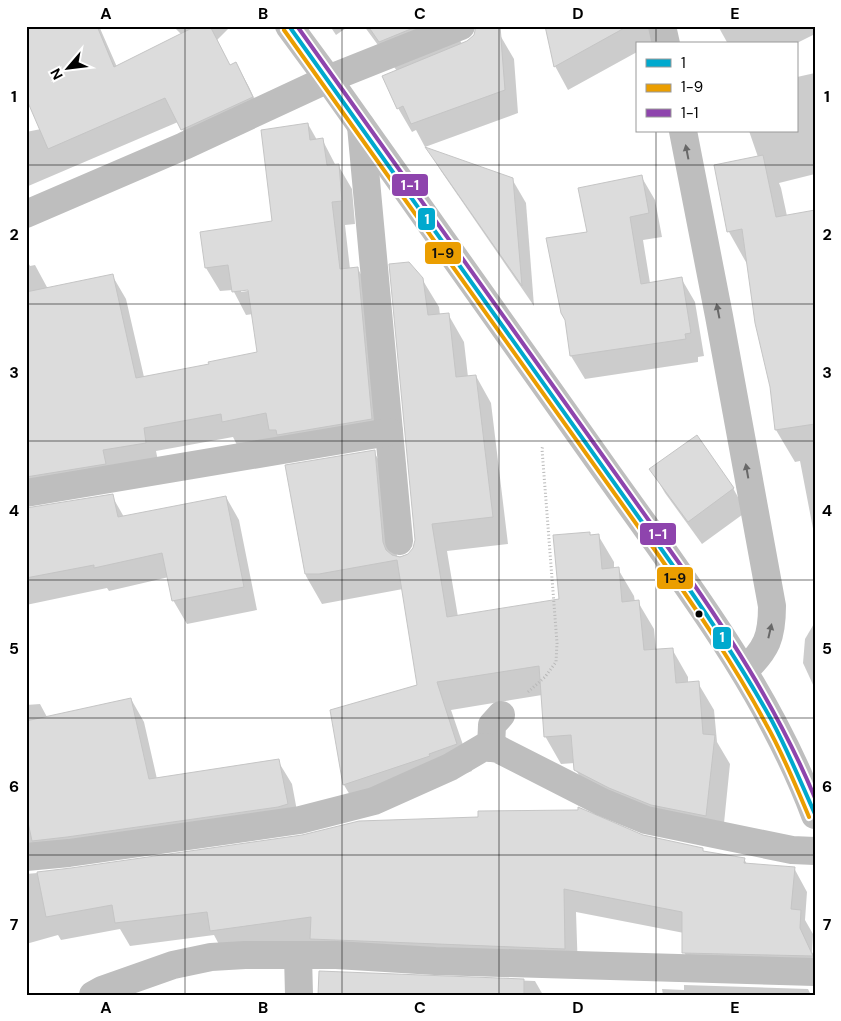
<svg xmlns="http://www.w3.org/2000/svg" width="841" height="1021" viewBox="0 0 841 1021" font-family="'DM Sans',sans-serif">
<rect width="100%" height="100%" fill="#fff"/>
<g fill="#0003" fill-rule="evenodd">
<polygon points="26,26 99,26 117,67 182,35 173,26 229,26 230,27 217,40 230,66 236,63 249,87 265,121 196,153 178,122 26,187 26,132 41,129"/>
<polygon points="330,26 349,26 336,35"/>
<polygon points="364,26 452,26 462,44 500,35 514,59 518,113 425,147 416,130 412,132 398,108 397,71"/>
<polygon points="547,26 652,26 652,44 637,44 637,52 568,90 555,66"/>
<polygon points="718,26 815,26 815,34 795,44 728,44"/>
<polygon points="815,73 815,174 779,183 781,188 787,216 815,212 815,539 800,461 795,462 776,430 772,387 747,264 729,232 715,166 758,157 749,131 797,131 797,77"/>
<path d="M308,124L317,140L322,139L336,166L338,165L352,189L355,224L345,225L350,269H358L371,292L385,442L237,445L233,437L156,451L159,466L29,505L26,509V259L30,266L35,265L48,289L112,275L126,299L144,377L210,365L259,353L253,314L246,315L233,290L220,291L206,268L201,233L273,222ZM241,290H254L241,292Z"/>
<polygon points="428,149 512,179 526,203 534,306 441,171"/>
<polygon points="641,176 655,200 662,237 643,240 650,283 681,278 695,302 704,356 698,357 698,362 585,379 571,356 566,320 589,233"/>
<polygon points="422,279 439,307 440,315 448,314 464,342 468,377 476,376 491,403 508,544 447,551 458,617 560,600 589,533 591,536 598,535 614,562 614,569 618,569 634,596 635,602 638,602 654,629 656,650 672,649 688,677 688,684 698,683 714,710 717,742 730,764 722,843 592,798 576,770 575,763 561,764 545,736 542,695 451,710 472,771 360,812 344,785 331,711 419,686 403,589 322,604 306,576 286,466 374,452 390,479 397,557 408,555 414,549 416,540"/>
<polygon points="651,469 733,488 746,512 702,544 665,493"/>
<polygon points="112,496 124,517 226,497 239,520 257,610 187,624 173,600 169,577 109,591 107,588 26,605 26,509"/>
<polygon points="815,622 815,689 803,663 805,639"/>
<polygon points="131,699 144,722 157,779 278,761 292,784 300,827 31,867 26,872 26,705 40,704 47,717"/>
<polygon points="642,836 702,849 705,853 744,859 747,864 794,868 807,892 805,920 813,934 812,952 815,957 815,979 697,976 684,952 684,933 576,912 578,972 224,954 214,935 130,946 120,929 61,940 58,935 26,944 26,874 71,870"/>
<polygon points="411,976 535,981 543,995 328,995"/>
<polygon points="684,985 808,989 811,995 663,995 662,989 684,990"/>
</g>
<g fill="#dcdcdc" stroke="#c5c5c5">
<polygon points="26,26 97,26 114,67 196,26 210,26 230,65 236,62 253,97 181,130 165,98 48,149 26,98"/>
<polygon points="368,26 418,26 379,42"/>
<polygon points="476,26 500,26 505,90 411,124 403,106 397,109 382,76 467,41 474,35"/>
<polygon points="545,26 628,26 554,67"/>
<polygon points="308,123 310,140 323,138 327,165 339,164 342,201 332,202 340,269 358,267 372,419 277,435 276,430 269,430 266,413 222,422 221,414 144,428 146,443 103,450 106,464 26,477 26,292 113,274 136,378 209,364 208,362 257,352 248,290 232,292 228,265 205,268 200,232 272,221 261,130"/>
<polygon points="425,147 513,178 522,286"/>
<polygon points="763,155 776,217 815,210 815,424 775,430 770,387 755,323 742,229 727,232 714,165"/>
<polygon points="642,175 649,213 630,217 641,284 682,277 691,333 685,334 686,339 570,356 565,320 561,313 546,238 587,232 578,188"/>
<polygon points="409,262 423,278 428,315 449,313 456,377 476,375 493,517 432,524 447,617 559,599 553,535 590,532 590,535 599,534 602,569 619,567 622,602 639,600 644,650 673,648 676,683 699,681 703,734 715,735 706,816 651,805 609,788 574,770 571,735 544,737 539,666 437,682 457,744 429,754 430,756 343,785 330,710 417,685 397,560 319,574 305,574 285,465 375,450 383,542 386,550 392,555 400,557 408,554 413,548 415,540 389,264"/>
<polygon points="697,435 734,488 688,522 649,469"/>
<polygon points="113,494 118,517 226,496 244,587 172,601 162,553 94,568 94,565 26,578 26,508"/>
<polygon points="131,698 149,779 279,759 288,804 278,807 67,837 32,841 26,813 26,721"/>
<polygon points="578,807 643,835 703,848 703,851 745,858 744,863 795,867 791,909 801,910 800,928 813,956 682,953 682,912 564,889 565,949 310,939 311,917 210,931 207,912 115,923 112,905 46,917 37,872 71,868 302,835 359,821 478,817 478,811 578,810"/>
<polygon points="319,971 524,979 524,995 318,995"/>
</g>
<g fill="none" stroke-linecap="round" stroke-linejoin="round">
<polyline stroke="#b8b8b8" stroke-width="3" stroke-dasharray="1 2.5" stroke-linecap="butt" points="528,692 545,677 556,662 557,643 542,449 543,445"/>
<g stroke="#bebebe" stroke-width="28">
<path d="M289,26L328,79C419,209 511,338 603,467C681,577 767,687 815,815"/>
<polyline points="662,26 666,44"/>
<polyline points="361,126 399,541"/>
<path d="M683,131L719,316L772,606C772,637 767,649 744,671"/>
<polyline points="26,214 184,146 328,79 461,26"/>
<polyline points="26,493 389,432"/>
<polyline points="491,748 492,725 501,715"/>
<polyline points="26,857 69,853 300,820 374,801 450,767 484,747 498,749 602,802 646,820 792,850 815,851"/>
<polyline points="298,955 299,995"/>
<polyline points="93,995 102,990 173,965 211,957 245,955 336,955 435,961 815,972"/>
</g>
<defs>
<path id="bus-1" d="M289,26L662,550C701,605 739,661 772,721C788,751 801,783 815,814"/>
<path id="bus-2" d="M284,30L657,553C696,609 734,664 766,724C783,754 796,786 809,817"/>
<path id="bus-3" d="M297,26L667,546C724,626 777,707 815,798"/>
</defs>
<use href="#bus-1" stroke="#fff" stroke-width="8"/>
<use href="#bus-2" stroke="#fff" stroke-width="8"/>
<use href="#bus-3" stroke="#fff" stroke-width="8"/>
<use href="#bus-1" stroke="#00a9ce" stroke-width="4"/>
<use href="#bus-2" stroke="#eb9e00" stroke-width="4"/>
<use href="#bus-3" stroke="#8e44ad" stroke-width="4"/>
</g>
<defs><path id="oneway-solid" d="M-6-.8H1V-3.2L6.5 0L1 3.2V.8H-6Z" transform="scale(1.25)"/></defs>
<g fill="#686868">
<use href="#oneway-solid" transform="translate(687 152) rotate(-101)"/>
<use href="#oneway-solid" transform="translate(718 311) rotate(-101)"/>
<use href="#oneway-solid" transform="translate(747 471) rotate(-100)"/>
<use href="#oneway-solid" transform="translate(770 631) rotate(-77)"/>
</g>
<path fill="none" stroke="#000" stroke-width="1" stroke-opacity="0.55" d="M185,26V995M342,26V995M499,26V995M656,26V44M656,131V995M26,165H815M26,304H815M26,441H815M26,580H815M26,718H815M26,855H815"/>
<circle fill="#000" stroke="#fff" stroke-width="2" cx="699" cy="614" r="4.5"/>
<g stroke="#fff" stroke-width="2">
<rect x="391" y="173" width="38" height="24" rx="5" fill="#8e44ad"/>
<rect x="417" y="207" width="19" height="24" rx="5" fill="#00a9ce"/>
<rect x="424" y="241" width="38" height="24" rx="5" fill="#eb9e00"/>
<rect x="639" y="522" width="38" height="24" rx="5" fill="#8e44ad"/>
<rect x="656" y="566" width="38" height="24" rx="5" fill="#eb9e00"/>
<rect x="712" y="626" width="20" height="24" rx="5" fill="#00a9ce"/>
</g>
<g font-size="14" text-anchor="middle" font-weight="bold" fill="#fff">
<text x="410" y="190">1-1</text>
<text x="427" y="224">1</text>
<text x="658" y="539">1-1</text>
<text x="722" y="642">1</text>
</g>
<g font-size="14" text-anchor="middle" font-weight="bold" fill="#111">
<text x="443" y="258">1-9</text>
<text x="675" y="583">1-9</text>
</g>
<rect width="841" height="1021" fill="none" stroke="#ffffff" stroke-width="55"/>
<rect x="636" y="42" width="162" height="90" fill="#ffffff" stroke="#999999"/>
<rect x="646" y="59" width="25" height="8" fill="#00a9ce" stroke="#999999"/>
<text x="681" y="68" font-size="15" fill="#000000">1</text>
<rect x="646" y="84" width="25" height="8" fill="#eb9e00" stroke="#999999"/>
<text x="681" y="92" font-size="15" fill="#000000">1-9</text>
<rect x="646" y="109" width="25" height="8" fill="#8e44ad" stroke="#999999"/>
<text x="681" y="118" font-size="15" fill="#000000">1-1</text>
<g transform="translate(68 68) rotate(242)" stroke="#ffffff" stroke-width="4" paint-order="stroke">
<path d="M0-4L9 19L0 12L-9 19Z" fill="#000000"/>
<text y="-8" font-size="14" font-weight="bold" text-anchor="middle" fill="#000000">N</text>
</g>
<rect x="28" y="28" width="786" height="966" fill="none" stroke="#000" stroke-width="2"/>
<g font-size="16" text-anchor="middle" font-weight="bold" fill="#000">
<text x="106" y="19">A</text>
<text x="263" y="19">B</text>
<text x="420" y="19">C</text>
<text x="578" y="19">D</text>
<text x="735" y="19">E</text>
<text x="14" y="102">1</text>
<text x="827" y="102">1</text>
<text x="14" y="240">2</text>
<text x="827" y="240">2</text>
<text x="14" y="378">3</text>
<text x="827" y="378">3</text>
<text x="14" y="516">4</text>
<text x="827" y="516">4</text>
<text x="14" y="654">5</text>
<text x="827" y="654">5</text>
<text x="14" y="792">6</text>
<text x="827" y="792">6</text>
<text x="14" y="930">7</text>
<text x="827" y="930">7</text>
<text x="106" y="1013">A</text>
<text x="263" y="1013">B</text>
<text x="420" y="1013">C</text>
<text x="578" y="1013">D</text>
<text x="735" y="1013">E</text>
</g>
</svg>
